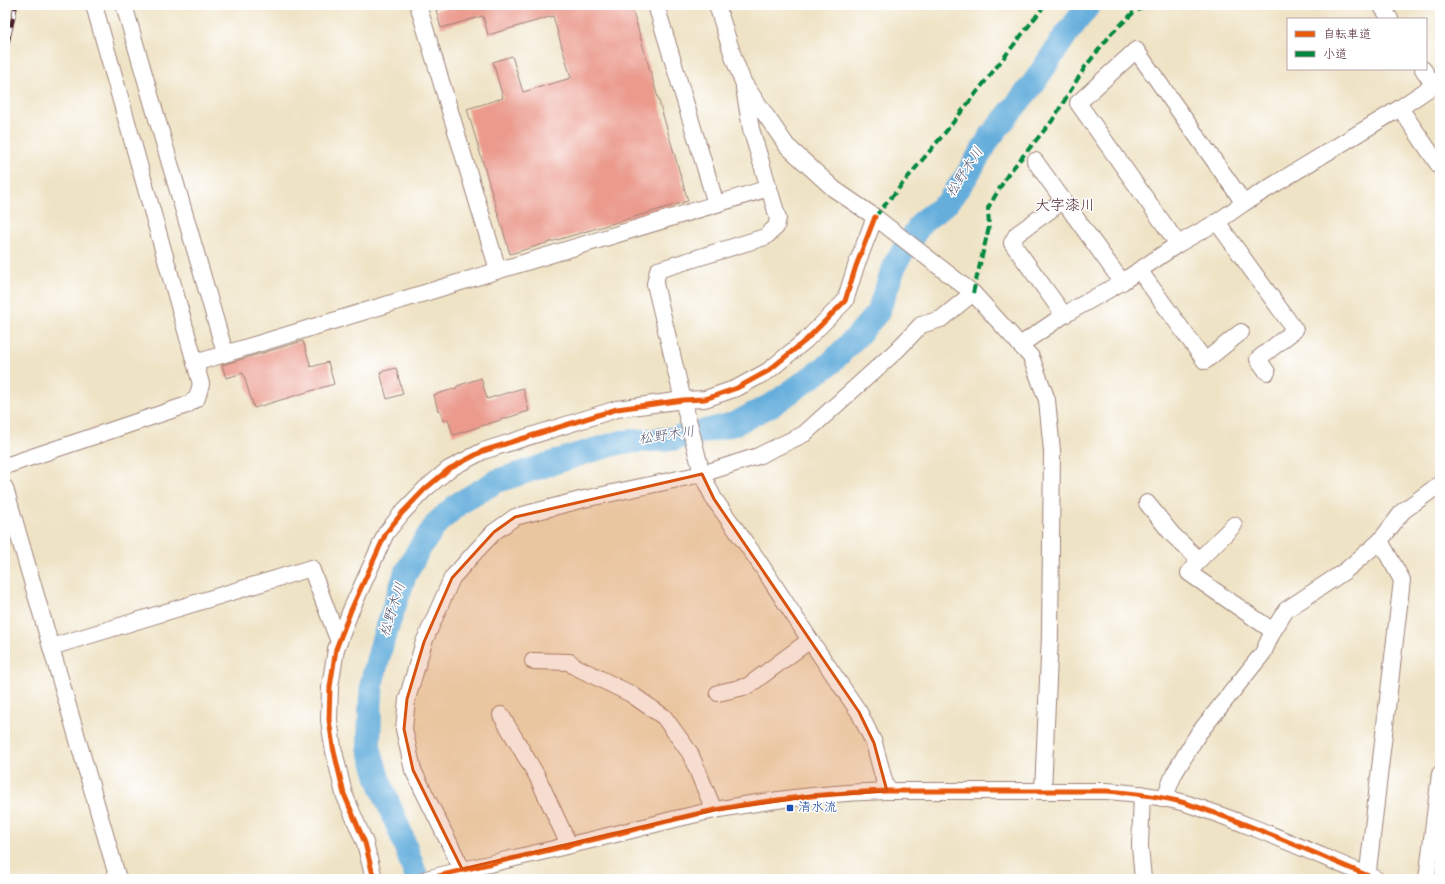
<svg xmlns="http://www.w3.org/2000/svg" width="1445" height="884" viewBox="0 0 1445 884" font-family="'Gochi Hand','Klee One',sans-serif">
<rect width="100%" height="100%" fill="#fff"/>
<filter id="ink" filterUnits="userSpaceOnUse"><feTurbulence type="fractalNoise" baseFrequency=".025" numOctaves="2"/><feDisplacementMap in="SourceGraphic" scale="8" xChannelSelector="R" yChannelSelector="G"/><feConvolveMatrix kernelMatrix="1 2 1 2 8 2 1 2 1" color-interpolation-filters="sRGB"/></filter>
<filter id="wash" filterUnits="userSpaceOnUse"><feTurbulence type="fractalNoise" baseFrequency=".012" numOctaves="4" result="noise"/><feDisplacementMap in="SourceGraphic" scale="16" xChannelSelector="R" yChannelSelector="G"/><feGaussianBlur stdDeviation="0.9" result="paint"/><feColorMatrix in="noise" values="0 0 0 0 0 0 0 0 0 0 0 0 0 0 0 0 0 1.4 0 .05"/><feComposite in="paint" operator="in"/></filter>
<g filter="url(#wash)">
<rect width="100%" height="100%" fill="#efe3c5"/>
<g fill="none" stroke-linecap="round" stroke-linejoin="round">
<polyline stroke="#65aedc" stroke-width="24" points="417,879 401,834 378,778 369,747 370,712 372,681 383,640 405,575 419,549 437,523 458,504 497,481 580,454 622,442 672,439 734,424 775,403 831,363 859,334 878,312 896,262 922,222 947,203 966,177 990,137 1033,84 1065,36 1089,5"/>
</g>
<g id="blocks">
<g fill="#eb9a8c">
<polygon points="454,5 631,5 688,201 510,254 467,109 503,98 493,62 512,56 523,92 571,78 553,16 488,35 483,16 441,28 436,10"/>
<polygon points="303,341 311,367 328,362 334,384 254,408 243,373 226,378 222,365"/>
<polygon points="396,368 403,394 387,399 380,372"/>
<polygon points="481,378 487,399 523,388 529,411 453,435 448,419 443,421 440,410 438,411 434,395 457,388 457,386"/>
</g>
</g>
</g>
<g filter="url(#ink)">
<use href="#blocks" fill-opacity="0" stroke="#9c8178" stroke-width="1"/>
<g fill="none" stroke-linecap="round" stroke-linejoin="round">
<defs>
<g id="minor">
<polyline points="124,5 225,353"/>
<polyline points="418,5 498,270"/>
<polyline points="656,5 716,204"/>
<polyline points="717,5 734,59 743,82 787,146 834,189 875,217 973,293 1031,357 1047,400 1052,451 1050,636 1043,791"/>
<polyline points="1381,5 1390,19"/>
<polyline points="1423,69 1433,84"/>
<polyline points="744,88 751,129 778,218 776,227 765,237 658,270 655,284 683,400 702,474 714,499 757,559 810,640 859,712 874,743 887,791"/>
<polyline points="1400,108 1440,167"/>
<polyline points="1035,161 1122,282"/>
<polyline points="1063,201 1017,234 1012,243 1064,315"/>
<polyline points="1217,222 1295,330 1258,359 1267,372"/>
<polyline points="1178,244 1078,103 1136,50 1244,203"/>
<polyline points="1139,270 1205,361 1241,332"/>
<polyline points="1020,345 1064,315 1122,282 1178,244 1217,222 1244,203 1400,108 1440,81"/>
<polyline points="195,363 769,188"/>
<polyline points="5,466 187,405 197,398 201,384 94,5"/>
<polyline points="5,488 118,879"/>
<polyline points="1147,503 1172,534 1199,560"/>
<polyline points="1234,525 1199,560 1189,573 1273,631"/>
<polyline points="51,647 311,568 339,642"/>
<polyline points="533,661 570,662 574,666 631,694 664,717 690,753 714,810"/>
<polyline points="718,693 748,686 810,640"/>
<polyline points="501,715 537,776 569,845"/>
<polyline points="1142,794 1140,846 1143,879"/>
<polyline points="1164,799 1174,774 1198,734 1263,653 1273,631 1286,610 1345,571 1380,541 1403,511 1440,484"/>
<polyline points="374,879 365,843 344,794 333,747 329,720 330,687 336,649 351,610 386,533 402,513 425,489 449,469 483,451 617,409 683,400 705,399 737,388 768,371 806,340 845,301 856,266 875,217"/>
<path d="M426,879C478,866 530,855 583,842C627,832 671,819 715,810C772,799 829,793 887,791H1107C1133,793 1160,796 1185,803C1251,824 1313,853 1376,879"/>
<polyline points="464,879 462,869 413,770 404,729 407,699 424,642 452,578 476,551 494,532 515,517 584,499 702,474 758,456 804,434 897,350 921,325 941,319 973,293"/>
<polyline points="1367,879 1402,580 1380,541"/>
<polyline points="1427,879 1440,774"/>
</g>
</defs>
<use href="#minor" stroke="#9c8178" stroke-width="18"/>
<use href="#minor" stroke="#fff" stroke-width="16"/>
<defs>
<polyline id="rail" points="5,53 16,5"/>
</defs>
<use href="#rail" stroke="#4a1f2b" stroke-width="4.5"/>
<use href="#rail" stroke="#fff" stroke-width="3" stroke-dasharray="9" stroke-linecap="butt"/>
<g stroke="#00873e" stroke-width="4" stroke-dasharray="8 4" stroke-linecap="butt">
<polyline points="875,217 948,129 1045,5"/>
<polyline points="973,293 989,227 988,208 1008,174 1052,121 1085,67 1112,33 1133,13 1147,5"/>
</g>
<defs>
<g id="cycleway">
<polyline points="374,879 365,843 344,794 333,747 329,720 330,687 336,649 351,610 386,533 402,513 425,489 449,469 483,451 617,409 683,400 705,399 737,388 768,371 806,340 845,301 856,266 875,217"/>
<path d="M426,879C478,866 530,855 583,842C627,832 671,819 715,810C772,799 829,793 887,791H1107C1133,793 1160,796 1185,803C1251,824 1313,853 1376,879"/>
</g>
</defs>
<use href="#cycleway" stroke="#fff" stroke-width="8"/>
<use href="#cycleway" stroke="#e8590c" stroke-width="5"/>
</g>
</g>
<path fill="#d8530f" fill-opacity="0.2" stroke="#d8530f" stroke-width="3" stroke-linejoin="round" d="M702,474L714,499L859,712L874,743L887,791L813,796L714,810L462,869L413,770L404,729L407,699L424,642L452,578L494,532L515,517Z"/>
<rect fill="#1a4fb4" stroke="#fff" stroke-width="1.5" x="786" y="804" width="8" height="8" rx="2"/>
<g text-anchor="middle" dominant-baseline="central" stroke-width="3" stroke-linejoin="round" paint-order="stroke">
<g font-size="13" fill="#164399" stroke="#fff" text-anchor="start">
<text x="798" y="808">清水流</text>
</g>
<g font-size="14" font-style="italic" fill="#555872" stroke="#fff">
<text transform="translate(966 173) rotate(-57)">松野木川</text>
<text transform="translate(667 437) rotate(-8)">松野木川</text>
<text transform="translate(394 610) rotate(-72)">松野木川</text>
</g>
<g font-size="15" fill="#4a1f2b" stroke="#fff">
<text x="1065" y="207">大字漆川</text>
</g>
</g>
<rect width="1445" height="884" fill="none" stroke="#fff" stroke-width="20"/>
<rect x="1287" y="18" width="140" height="52" fill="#ffffff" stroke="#b7a5aa"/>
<rect x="1295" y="31" width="20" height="6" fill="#e8590c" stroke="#b7a5aa"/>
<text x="1323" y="38" font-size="12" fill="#4a1f2b">自転車道</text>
<rect x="1295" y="51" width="20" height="6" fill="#00873e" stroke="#b7a5aa"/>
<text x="1323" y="58" font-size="12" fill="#4a1f2b">小道</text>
</svg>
